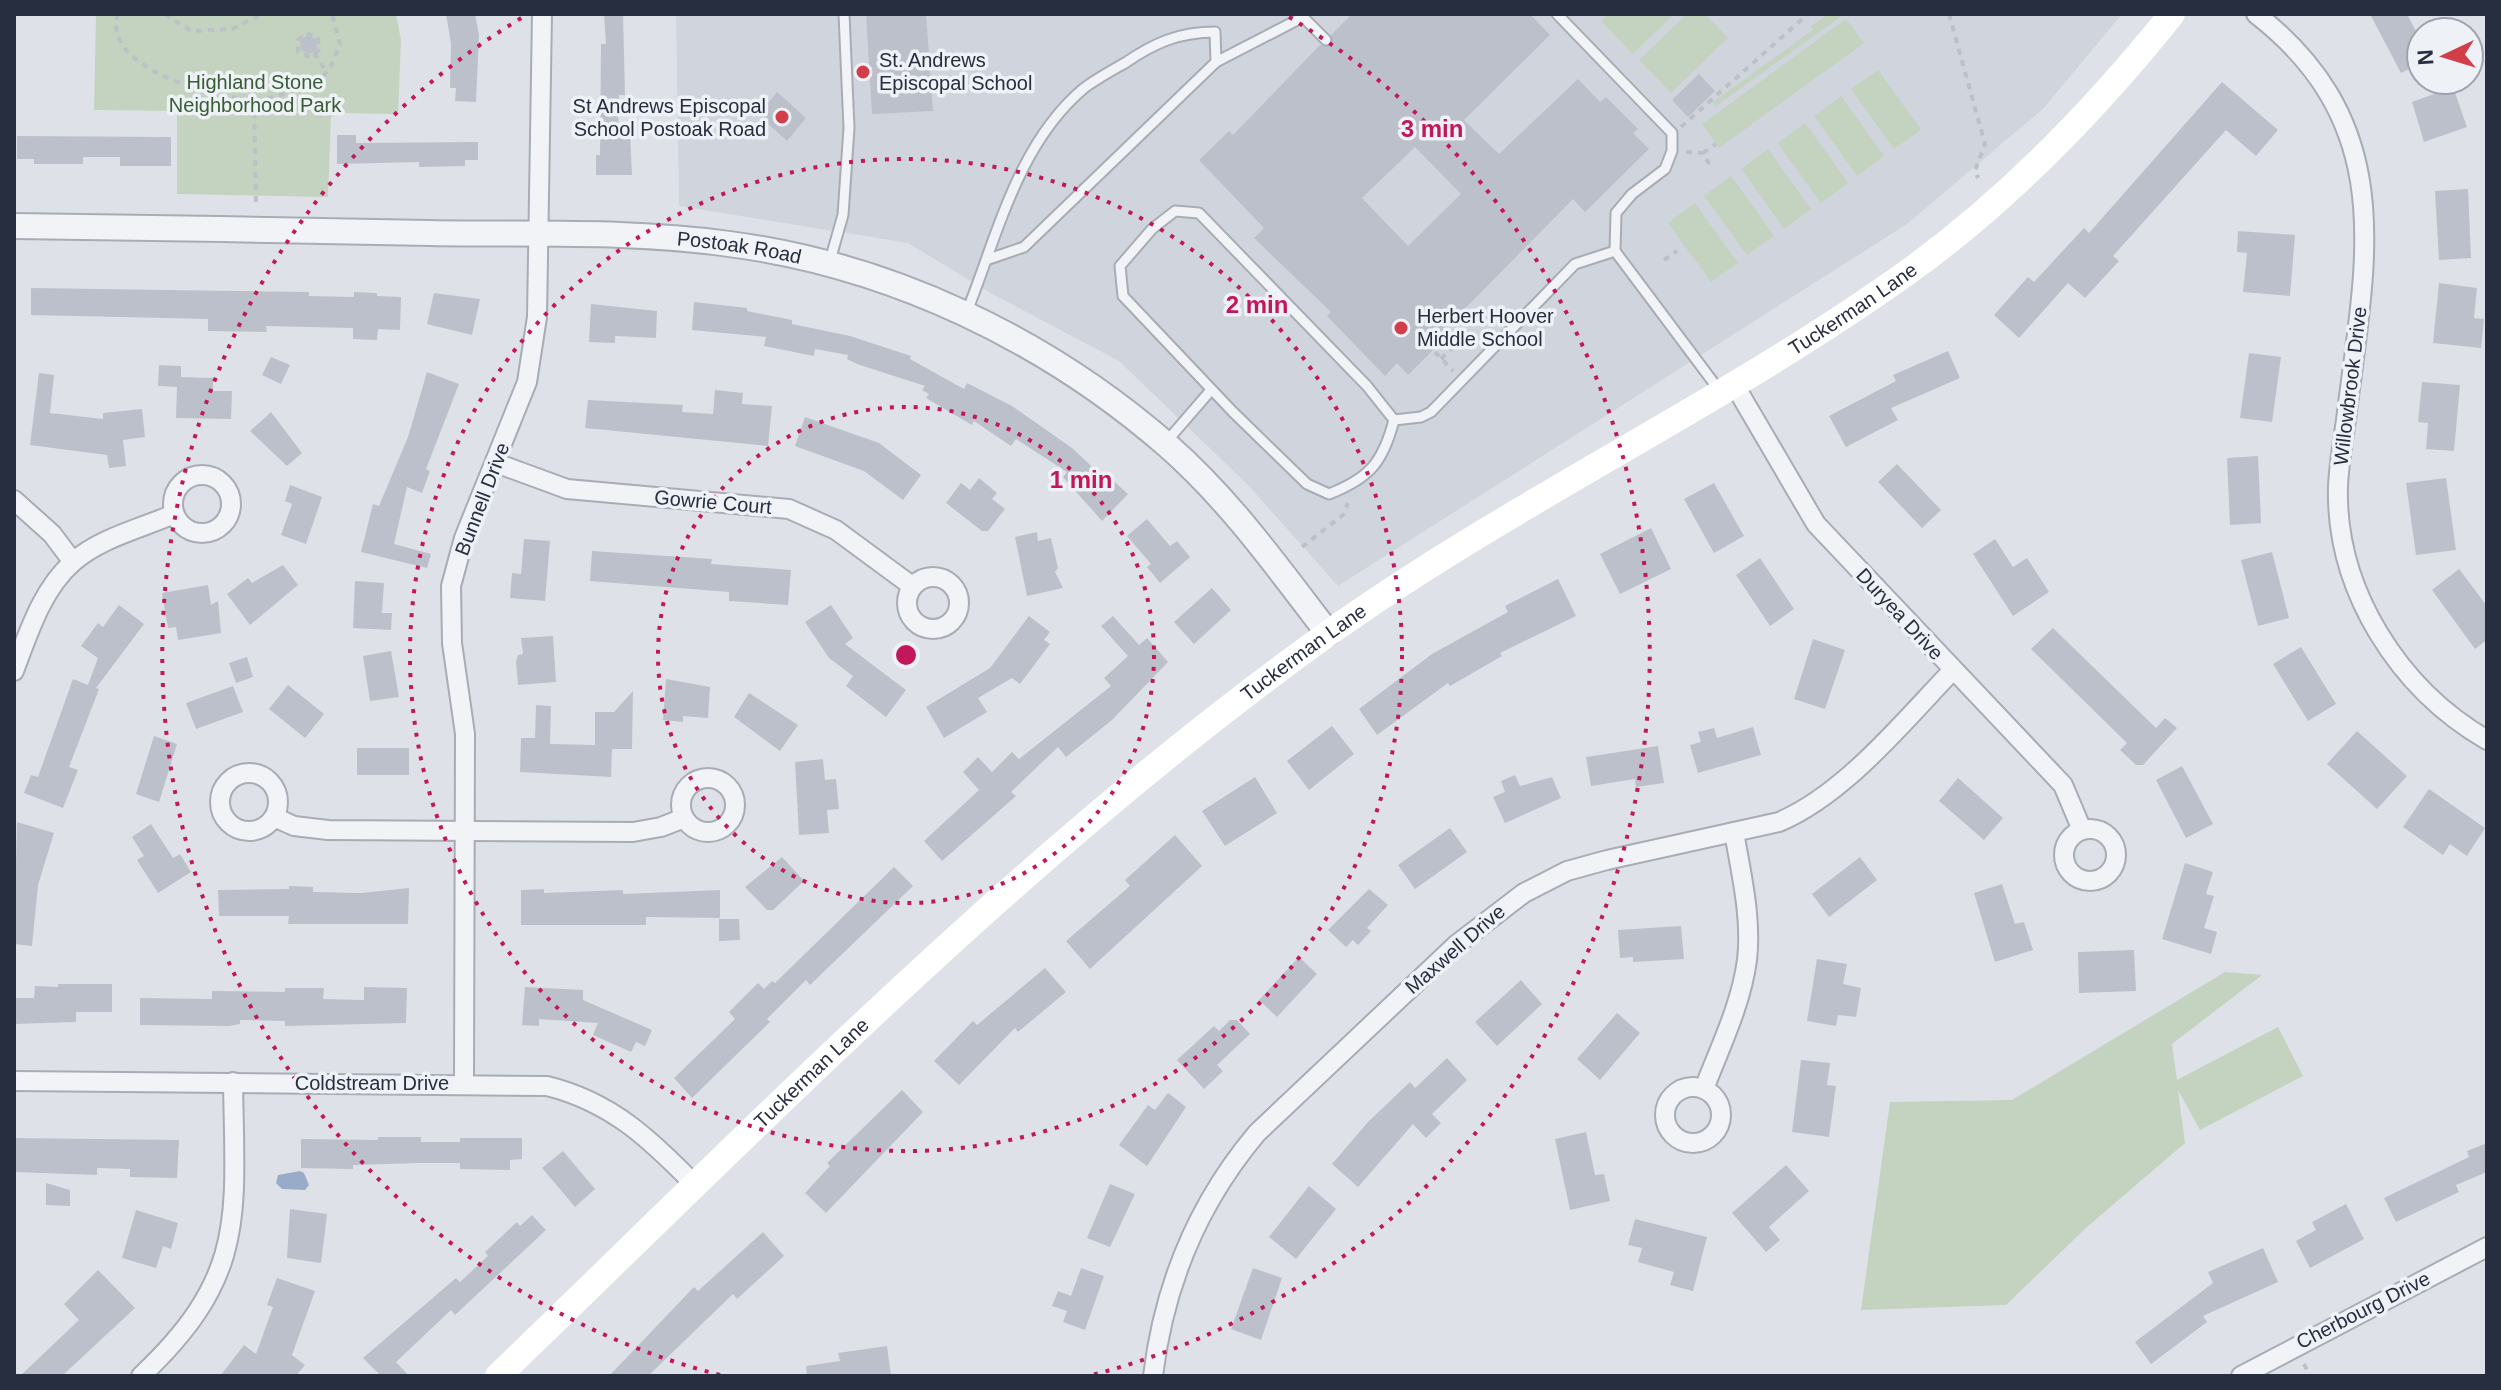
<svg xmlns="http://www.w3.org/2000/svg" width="2501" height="1390" viewBox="0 0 2501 1390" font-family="Arial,sans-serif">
<rect width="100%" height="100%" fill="#dee2e8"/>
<polygon fill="#d0d4dd" points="676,14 2122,14 2043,109 1907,224 1338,586 1248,485 1119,361 994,295 908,243 679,206"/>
<g fill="#c3d3bf">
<polygon points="96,14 396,14 401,40 398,114 343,113 331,117 328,197 177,194 177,111 94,110"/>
<polygon points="1608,14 1674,14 1633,54 1601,21"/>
<polygon points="1687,14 1705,14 1728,38 1671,93 1639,60"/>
<polygon points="1828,14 1843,15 1716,106 1713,102 1813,30 1811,26"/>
<polygon points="1846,19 1864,43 1719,148 1702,124"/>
<polygon points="1878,70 1921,130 1894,149 1851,89"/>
<polygon points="1841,96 1884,156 1857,176 1814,116"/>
<polygon points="1805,123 1848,183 1821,203 1778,143"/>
<polygon points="1768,149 1811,209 1784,229 1741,169"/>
<polygon points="1731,176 1774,236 1747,255 1704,196"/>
<polygon points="1695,203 1738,263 1711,282 1668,223"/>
<polygon points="2225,972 2262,975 2172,1044 2177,1080 2278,1027 2303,1076 2200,1130 2178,1090 2185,1143 2087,1227 2006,1305 1861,1310 1890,1102 2012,1100"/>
</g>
<polygon fill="#98acca" points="300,1171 304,1173 309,1185 305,1190 282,1189 276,1183 278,1175"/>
<g fill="#bcc0cb" fill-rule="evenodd">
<polygon points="446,14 475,14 479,35 476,102 455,101 456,88 450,88 451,44"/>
<polygon points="604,14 623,14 625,95 619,95 618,132 630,132 632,175 596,175 596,155 600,155 601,44 606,44"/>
<polygon points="866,14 926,14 933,111 872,114"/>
<path d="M1352,14H1530L1550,35L1464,120L1499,154L1578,79L1600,102L1606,97L1638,129L1633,133L1649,149L1585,212L1573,199L1433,341L1438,345L1408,375L1397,363L1385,376L1327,316L1331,312L1254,238L1264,228L1199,160L1229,131L1233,135L1320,45L1331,46V35ZM1415,147L1461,194L1408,246L1362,198Z"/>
<polygon points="2370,14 2407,14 2421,41 2421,63 2401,73"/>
<polygon points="307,35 316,39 317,49 309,54 301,50 300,41"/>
<polygon points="1699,74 1715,91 1688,117 1672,100"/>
<polygon points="2222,82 2278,130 2256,156 2226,130 2113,256 2119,261 2085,298 2068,283 2019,338 1994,315 2028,277 2034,282 2084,228 2089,233"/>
<polygon points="2453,87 2467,127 2424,142 2412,102"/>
<polygon points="777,92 806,118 787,141 758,115"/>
<polygon points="337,135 356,135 356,143 478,142 478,160 465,160 465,166 419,167 419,162 337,164"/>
<polygon points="17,136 171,137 171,166 120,166 120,157 83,157 83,164 34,164 34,159 17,159"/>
<polygon points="2468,189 2471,258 2439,260 2435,191"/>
<polygon points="2238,231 2295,235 2290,296 2243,292 2247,253 2237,252"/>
<polygon points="2439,283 2477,288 2474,318 2484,319 2481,348 2433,343"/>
<polygon points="31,288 309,292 309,296 354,297 354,292 377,293 377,296 401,297 400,330 378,329 377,340 353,339 353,328 266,326 267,332 208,331 208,319 31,315"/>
<polygon points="434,293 480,299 472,335 427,324"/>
<polygon points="694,302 747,308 747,311 792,320 792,324 850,336 911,356 910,359 964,389 967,383 1012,406 1072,448 1103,477 1106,474 1128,494 1102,521 1063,477 1067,472 1016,439 1011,446 974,421 972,425 926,398 929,394 922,390 925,386 857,364 847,359 848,355 815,349 814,356 764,346 766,337 692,330"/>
<polygon points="591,304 657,311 656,338 615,336 615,343 589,342"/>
<polygon points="1948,351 1960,378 1891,408 1898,420 1846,447 1829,416 1896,381 1893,375"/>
<polygon points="2249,353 2281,357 2272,422 2240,418"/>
<polygon points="271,357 290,365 281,384 262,375"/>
<polygon points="159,365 181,366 181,377 213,378 213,391 232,391 231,419 176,418 177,387 158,386"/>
<polygon points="427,372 459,384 426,469 430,471 422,493 407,487 394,544 431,554 427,568 361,552 373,504 379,506 408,437"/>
<polygon points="39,373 54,375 50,413 103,419 103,413 142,409 145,437 123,440 126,466 109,468 107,455 30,445"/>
<polygon points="2422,382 2460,385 2454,451 2426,449 2428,423 2418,422"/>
<polygon points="715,390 743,393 742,404 772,406 768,446 585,428 588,400 683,405 682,412 713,414"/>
<polygon points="271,412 302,453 287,466 250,431"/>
<polygon points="805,417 879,443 921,475 903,500 864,471 795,446"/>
<polygon points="2258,456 2261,523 2230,525 2227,458"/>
<polygon points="1897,464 1941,510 1922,528 1878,482"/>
<polygon points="979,478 997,493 992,499 1005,509 988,531 982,531 946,503 961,483 970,490"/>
<polygon points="2446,478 2456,550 2416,555 2406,483"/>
<polygon points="1714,483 1744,536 1714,553 1684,499"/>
<polygon points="290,485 322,497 306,544 281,535 292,504 285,501"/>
<polygon points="1147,519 1170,546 1177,541 1190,557 1160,583 1147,567 1151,564 1127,536"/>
<polygon points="1651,528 1671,569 1620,594 1600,554"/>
<polygon points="1037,532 1038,541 1051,538 1058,568 1055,572 1063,588 1027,596 1015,537"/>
<polygon points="524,539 550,541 545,601 510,598 512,573 521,574"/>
<polygon points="1995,539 2013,567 2027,558 2049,592 2013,616 1973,554"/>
<polygon points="592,551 712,559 711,564 791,570 788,605 729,601 729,592 590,581"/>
<polygon points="2272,552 2289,618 2258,626 2241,560"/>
<polygon points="1760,558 1794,609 1770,626 1736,575"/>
<polygon points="283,565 298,585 250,625 227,594 248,578 252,583"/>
<polygon points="2459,569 2487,606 2487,640 2475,649 2432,590"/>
<polygon points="1558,579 1576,616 1500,653 1502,656 1450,686 1448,683 1377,735 1359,709 1432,654 1508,612 1505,606"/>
<polygon points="355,581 384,583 382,613 392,613 391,630 353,628"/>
<polygon points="208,585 211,605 218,601 221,633 178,640 176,627 168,628 162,593"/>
<polygon points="1212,588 1231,610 1194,644 1174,622"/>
<polygon points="119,605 144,624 96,688 99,689 69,767 78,770 63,808 24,793 31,775 38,777 73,679 88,685 98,658 81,646 98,623 103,627"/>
<polygon points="831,605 853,638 845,644 906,690 886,717 846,686 853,676 829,658 805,622"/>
<polygon points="1029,616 1050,632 1044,640 1050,644 1020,684 1012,678 978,698 987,712 944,738 926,707 990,668"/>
<polygon points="1113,616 1139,645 1147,638 1168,662 1112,720 1066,757 1058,747 1011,792 1016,796 942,861 924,841 979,790 963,772 978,757 992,772 1012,752 1019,759 1111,686 1104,678 1128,656 1101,626"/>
<polygon points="2053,628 2156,728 2165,718 2177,728 2143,765 2136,765 2120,750 2127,743 2031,649"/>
<polygon points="553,636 556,682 518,685 516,662 518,655 523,654 521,638"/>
<polygon points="1813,639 1845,650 1825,709 1794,699"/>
<polygon points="2301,647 2336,704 2308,721 2273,664"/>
<polygon points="391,651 399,697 370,701 363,656"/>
<polygon points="247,657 253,677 236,683 229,663"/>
<polygon points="666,679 710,687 708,718 683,716 683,722 663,720"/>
<polygon points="288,685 324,714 305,738 269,709"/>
<polygon points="233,686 243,712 196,729 186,703"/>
<polygon points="633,691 632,749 612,749 611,777 520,772 521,738 535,738 536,705 551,706 550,744 595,745 595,712 614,712"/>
<polygon points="749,693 798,725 780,751 734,717"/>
<polygon points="1332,726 1354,754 1309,790 1287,761"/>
<polygon points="1753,727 1761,755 1698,773 1690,745 1701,742 1698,732 1714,728 1717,738"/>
<polygon points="2357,731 2407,776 2377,809 2327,764"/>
<polygon points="154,736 177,744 159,802 136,794"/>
<polygon points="1658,746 1664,783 1636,787 1635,779 1591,786 1586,757"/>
<rect x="357" y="748" width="52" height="27"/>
<polygon points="823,759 825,780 836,779 839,809 827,810 829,833 799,835 795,762"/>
<polygon points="2182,766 2213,824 2186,838 2156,780"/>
<polygon points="1515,775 1520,786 1552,777 1561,798 1505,823 1493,797 1505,792 1501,781"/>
<polygon points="1255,777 1277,813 1225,846 1202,811"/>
<polygon points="1958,778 2003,818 1984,840 1939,801"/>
<polygon points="2429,789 2485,828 2467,856 2450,844 2443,855 2403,827"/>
<polygon points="17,822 54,833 38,885 32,946 14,944"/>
<polygon points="151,824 173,858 180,854 191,872 158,893 137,860 144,856 132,837"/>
<polygon points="1450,828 1467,852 1415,889 1398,865"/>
<polygon points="1175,835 1202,866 1090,969 1066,941 1130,886 1125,880"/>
<polygon points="782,857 804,881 773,910 767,910 745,887"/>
<polygon points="1860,857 1877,880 1829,917 1812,894"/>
<polygon points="2185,863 2213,872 2206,894 2214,896 2204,928 2217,932 2211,954 2162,939"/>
<polygon points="894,867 913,886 810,985 806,980 767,1019 770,1022 692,1098 674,1078 735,1019 729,1012 758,983 764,989 772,981 775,983"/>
<polygon points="2002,884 2015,924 2024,922 2033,950 1995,962 1974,893"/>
<polygon points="289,886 313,887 313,892 361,893 409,888 408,924 288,924 289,916 219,916 218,890 289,889"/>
<polygon points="544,889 544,893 623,890 623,894 720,890 720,918 646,917 646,925 521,925 521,890"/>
<polygon points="1369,889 1388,905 1367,928 1371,931 1358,945 1353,940 1346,947 1328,930"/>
<polygon points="719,919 739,919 740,940 719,941"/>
<polygon points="1681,926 1684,959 1633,962 1633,957 1620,958 1618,930"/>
<polygon points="2134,950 2136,991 2079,993 2078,952"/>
<polygon points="1299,957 1317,974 1277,1017 1259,1000"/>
<polygon points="1817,959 1847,964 1843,984 1861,988 1856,1017 1838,1015 1836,1026 1807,1021"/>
<polygon points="1045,968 1066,992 1018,1032 1015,1028 959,1085 934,1061 973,1021 977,1025"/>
<polygon points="1521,980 1542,1004 1497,1046 1475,1022"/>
<polygon points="58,984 112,984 112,1012 76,1012 76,1022 14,1024 14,998 34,998 35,986 58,987"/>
<polygon points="364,987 407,988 406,1023 285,1026 285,1021 240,1020 240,1024 229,1026 140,1025 140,998 212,999 212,991 285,992 285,988 324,988 323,999 364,1000"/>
<polygon points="525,987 583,990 583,1000 652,1030 645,1046 636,1042 631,1052 593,1035 598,1023 539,1019 539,1026 522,1025"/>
<polygon points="1617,1013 1640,1033 1600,1080 1577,1059"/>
<polygon points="1230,1020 1237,1020 1250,1034 1217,1065 1223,1071 1204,1089 1177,1060 1214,1026 1219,1031"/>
<polygon points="1447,1058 1467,1080 1432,1114 1441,1123 1426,1138 1413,1124 1358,1187 1332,1164 1368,1122 1410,1082 1415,1088"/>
<polygon points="1801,1060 1830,1063 1827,1085 1836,1086 1829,1137 1792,1132"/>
<polygon points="902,1090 923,1112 826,1213 805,1193 830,1166 827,1163"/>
<polygon points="1168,1093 1186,1107 1147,1166 1119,1145 1148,1105 1155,1110"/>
<polygon points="1586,1132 1595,1175 1604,1174 1610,1201 1570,1210 1555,1139"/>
<polygon points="378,1137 421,1137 421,1142 460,1142 460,1138 522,1138 522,1159 510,1160 510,1170 460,1169 460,1163 420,1163 353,1165 353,1169 301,1168 301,1139 378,1140"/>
<polygon points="14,1138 179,1140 177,1178 130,1177 130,1169 97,1168 97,1175 14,1172"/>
<polygon points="2487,1143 2487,1172 2456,1185 2459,1192 2396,1222 2384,1198 2469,1157 2467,1151"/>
<polygon points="563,1151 595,1189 575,1207 542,1168"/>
<polygon points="1786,1165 1809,1191 1769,1227 1780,1240 1766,1252 1732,1213"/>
<polygon points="46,1183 70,1190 70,1206 46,1205"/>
<polygon points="1110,1184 1135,1194 1110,1247 1087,1238"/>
<polygon points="1309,1186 1336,1209 1296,1259 1269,1237"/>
<polygon points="2346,1204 2364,1239 2310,1268 2296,1241 2316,1230 2312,1222"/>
<polygon points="290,1209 327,1214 321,1263 287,1258"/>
<polygon points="136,1210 178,1223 171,1249 163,1246 156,1268 122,1258"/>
<polygon points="532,1215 546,1230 455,1315 451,1310 396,1362 409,1376 381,1376 363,1358 456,1278 460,1282 488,1256 485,1252 517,1222 520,1226"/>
<polygon points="1635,1219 1707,1237 1693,1291 1670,1285 1674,1272 1638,1262 1642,1248 1628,1245"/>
<polygon points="763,1232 784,1256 737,1299 733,1294 648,1376 609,1376 694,1287 698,1291"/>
<polygon points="2263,1248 2278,1282 2203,1316 2207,1322 2151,1364 2135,1342 2213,1283 2208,1272"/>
<polygon points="1081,1268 1104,1276 1085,1330 1063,1322 1067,1311 1052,1306 1058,1291 1071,1296"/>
<polygon points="1253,1268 1282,1278 1261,1340 1231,1329"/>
<polygon points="98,1270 135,1308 62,1376 20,1376 79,1320 64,1304"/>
<polygon points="277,1278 315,1291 292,1355 305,1365 296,1376 220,1376 244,1345 256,1354 273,1307 267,1305"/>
<polygon points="887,1346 891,1376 807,1376 806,1366 840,1361 838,1353"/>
</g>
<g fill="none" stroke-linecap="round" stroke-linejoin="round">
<defs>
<g id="service">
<polyline points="1557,14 1672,133 1672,151 1665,169 1632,194 1616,213 1615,251 1719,390"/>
<polyline points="1216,62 1303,17 1326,40"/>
<path d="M1175,211L1199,213L1367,386L1394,420C1383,462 1370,478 1329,494L1307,484L1233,412L1123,296L1120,266L1152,229Z"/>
<polyline points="829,264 843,215 849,128 844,14"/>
<path d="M966,314C997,237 1017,145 1083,89C1096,79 1111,71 1125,63C1154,43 1179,32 1215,32L1216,62L1024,247L986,260"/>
<polyline points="1394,420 1421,417 1431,412 1575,264 1615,251"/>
<polyline points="1167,441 1211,390"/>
</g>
<g id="minor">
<path d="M2256,14C2401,127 2365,262 2346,420C2343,441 2339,464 2338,486C2335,590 2399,689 2487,740"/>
<polyline points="1734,384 1816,524 2063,785 2082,830"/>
<polyline points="496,463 567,489 789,509 836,530 912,586"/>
<circle cx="202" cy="504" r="29"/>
<polyline points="14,500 52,534 73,562"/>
<circle cx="933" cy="603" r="26"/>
<path d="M14,671C28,634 42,589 73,562C100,538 142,528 174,514"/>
<circle cx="249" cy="802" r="29"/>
<circle cx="708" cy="805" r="27"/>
<polyline points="274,817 294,826 328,830 633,832 661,827 684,818"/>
<circle cx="2090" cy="855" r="26"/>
<path d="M14,1081L547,1086C612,1102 651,1140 696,1186"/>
<polyline points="464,1084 465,734 452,643 451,586 464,538 527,382 537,317 542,14"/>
<circle cx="1693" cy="1115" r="28"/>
<path d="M1704,1089C1720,1047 1741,1005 1747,960C1752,918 1741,873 1734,832"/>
<path d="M141,1376C247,1276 235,1217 233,1082"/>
<path d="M1153,1376C1164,1285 1198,1203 1257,1133L1456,945L1524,893L1567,871L1607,860L1779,822C1845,794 1903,722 1952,671"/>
<polyline points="2241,1376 2487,1247"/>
</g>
<g id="tertiary">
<path id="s1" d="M14,226C153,228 291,230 430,233C529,235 631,230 729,244C890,265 1045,339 1167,445C1230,500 1278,568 1328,633"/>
</g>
</defs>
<use href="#service" stroke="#a7acb6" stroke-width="13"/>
<use href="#minor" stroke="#a7acb6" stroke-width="22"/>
<use href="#tertiary" stroke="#a7acb6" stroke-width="28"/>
<g stroke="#bcc0c7" stroke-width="4" stroke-dasharray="6 6" stroke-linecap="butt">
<path d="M118,14C100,68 215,98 253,100C271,100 314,86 327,72C333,65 336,53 340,44L332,14"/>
<polyline points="165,14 191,31 232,29 262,14"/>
<polyline points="1949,14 1985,144 1975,171 1978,178"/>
<polygon points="307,33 318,38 319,50 310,57 298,52 298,40"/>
<polyline points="314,53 326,71"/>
<polyline points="254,100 256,207"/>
<polyline points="1681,127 1808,14"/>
<polyline points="1686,152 1703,153 1711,167"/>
<polyline points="1703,153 1716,144"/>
<polyline points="1664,260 1677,251"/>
<polyline points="1435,352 1453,371"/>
<polyline points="1441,359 1466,334"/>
<polyline points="1302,547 1343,515 1348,503"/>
<polyline points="2304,1364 2310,1376"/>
</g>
<use href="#service" stroke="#f1f3f7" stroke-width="9"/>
<use href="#minor" stroke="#f1f3f7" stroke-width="18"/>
<use href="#tertiary" stroke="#f1f3f7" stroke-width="24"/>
<path stroke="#fff" stroke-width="26" id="s2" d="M498,1376C764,1120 1025,851 1326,635C1512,502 1722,405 1908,272C2008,200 2095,110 2172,14"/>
</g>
<g fill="none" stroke="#c2185b" stroke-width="4" stroke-dasharray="4 8">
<circle cx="906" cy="655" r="248"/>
<circle cx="906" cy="655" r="496"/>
<path d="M720 1375A744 744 0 0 1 523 17M1289 17A744 744 0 0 1 1092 1375"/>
</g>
<g fill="#d23f49" stroke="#eef1f6" stroke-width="3">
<circle cx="863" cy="72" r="8"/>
<circle cx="782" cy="117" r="8"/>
<circle cx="1401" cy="328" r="8"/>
</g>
<g text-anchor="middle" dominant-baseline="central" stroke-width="7" stroke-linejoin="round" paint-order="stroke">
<g font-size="20" fill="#272e40" stroke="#eef1f6" text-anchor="start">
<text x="879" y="60">St. Andrews<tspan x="879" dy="23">Episcopal School</tspan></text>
<text x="766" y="106" text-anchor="end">St Andrews Episcopal<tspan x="766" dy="23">School Postoak Road</tspan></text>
<text x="1417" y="316">Herbert Hoover<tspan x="1417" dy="23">Middle School</tspan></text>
</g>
<g font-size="20" fill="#385c34" stroke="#eef1f6">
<text x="255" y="82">Highland Stone<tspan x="255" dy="23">Neighborhood Park</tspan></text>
</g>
<g font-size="20" fill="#272e40" stroke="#eef1f6">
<text stroke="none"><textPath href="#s1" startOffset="726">Postoak Road</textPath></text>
<text stroke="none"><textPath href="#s2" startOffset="1732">Tuckerman Lane</textPath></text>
<text transform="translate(2350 386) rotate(-83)">Willowbrook Drive</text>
<text transform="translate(482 499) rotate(-69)">Bunnell Drive</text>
<text transform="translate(713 502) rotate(5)">Gowrie Court</text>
<text transform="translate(1900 614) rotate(47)">Duryea Drive</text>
<text stroke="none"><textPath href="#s2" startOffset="1084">Tuckerman Lane</textPath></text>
<text transform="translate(1455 949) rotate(-41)">Maxwell Drive</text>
<text stroke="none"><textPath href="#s2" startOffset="436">Tuckerman Lane</textPath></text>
<text x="372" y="1083">Coldstream Drive</text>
<text transform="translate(2363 1310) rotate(-27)">Cherbourg Drive</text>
</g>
</g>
<circle cx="906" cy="655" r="12" fill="#c2185b" stroke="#eef1f6" stroke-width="4"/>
<g font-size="24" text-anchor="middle" font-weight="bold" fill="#c2185b" stroke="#eef1f6" stroke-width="7" stroke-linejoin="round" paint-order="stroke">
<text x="1432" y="137">3 min</text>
<text x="1257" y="313">2 min</text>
<text x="1081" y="488">1 min</text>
</g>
<rect width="2501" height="1390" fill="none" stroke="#272e40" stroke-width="32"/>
<g transform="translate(2445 56) rotate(266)"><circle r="38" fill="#eef1f6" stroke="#9ea3ad" stroke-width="2"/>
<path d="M0-6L14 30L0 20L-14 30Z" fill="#d23f49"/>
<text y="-12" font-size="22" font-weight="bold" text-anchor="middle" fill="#272e40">N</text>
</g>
</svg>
